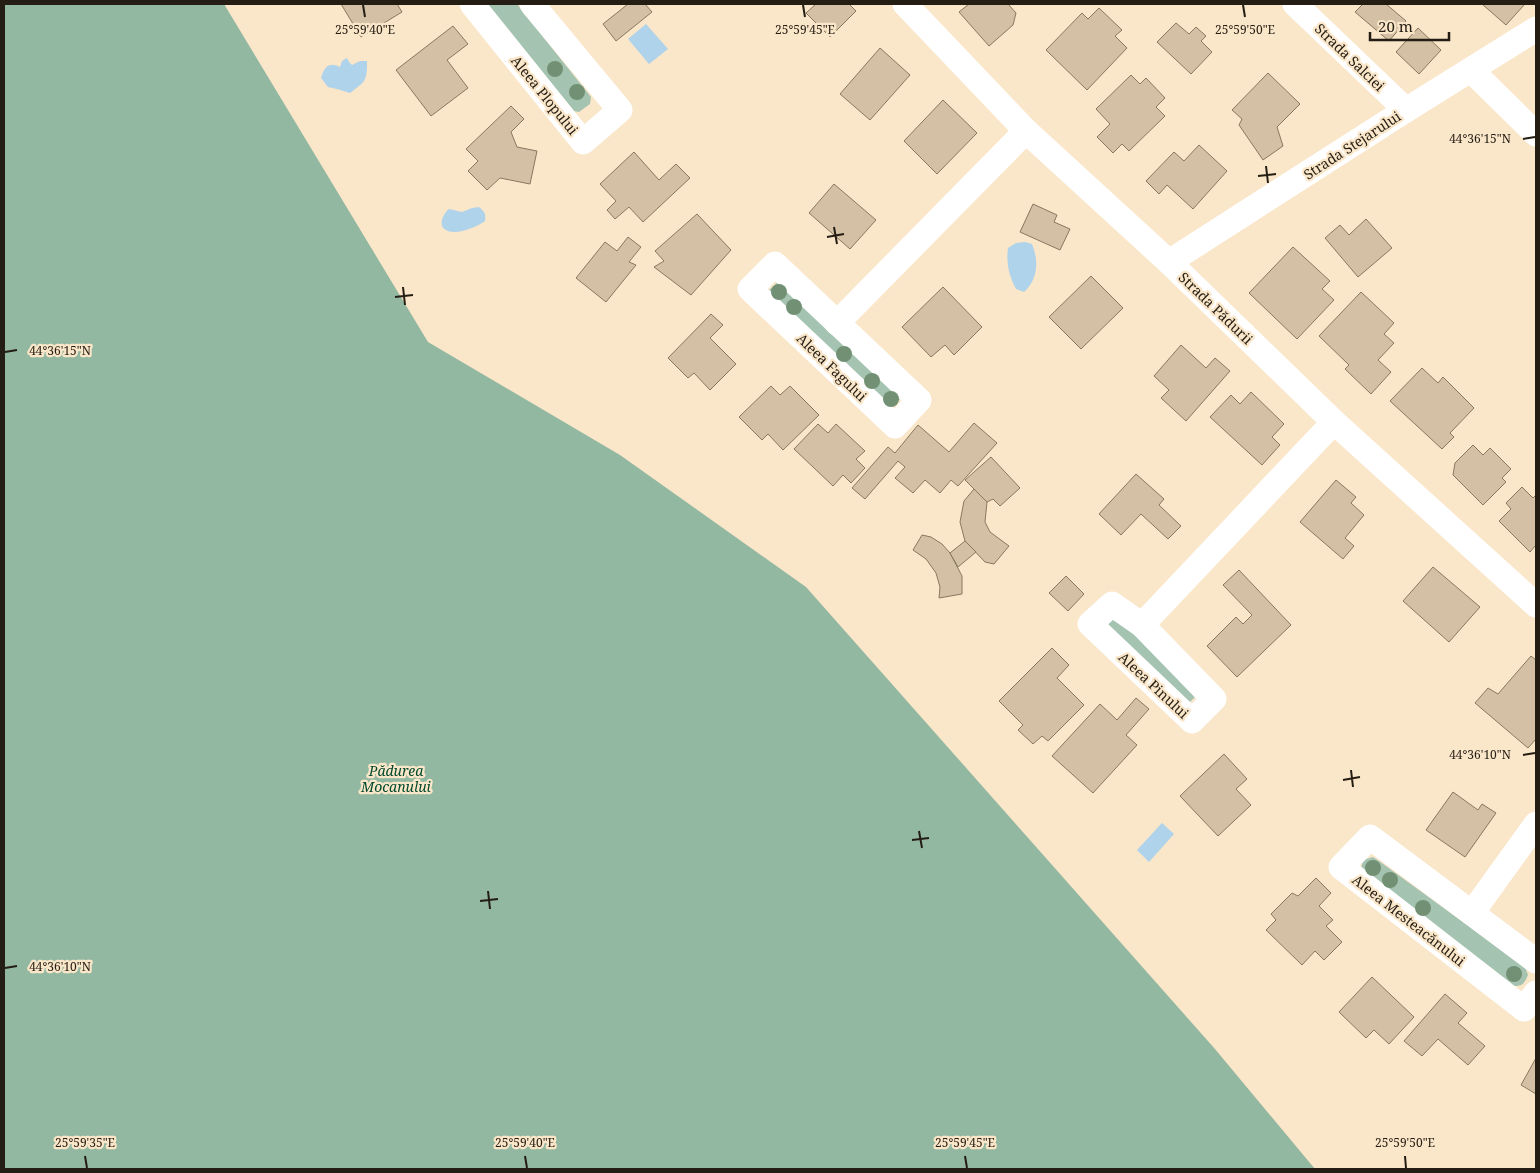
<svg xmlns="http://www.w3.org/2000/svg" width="1540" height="1173" viewBox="0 0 1540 1173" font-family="'Noto Serif',serif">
<rect width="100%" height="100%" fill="#fae6c9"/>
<g fill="#a5c3b1">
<polygon points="487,4 517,4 591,97 590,104 579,112 574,111"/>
<polygon points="780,280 901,398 890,409 768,291"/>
<polygon points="1111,615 1119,617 1195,697 1189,703 1106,627"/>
<path d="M1373,857L1379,861L1525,967L1528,975C1523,987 1520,987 1508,985L1361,869L1363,860Z"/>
</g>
<polygon fill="#93b8a2" points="4,4 224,4 428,342 620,455 806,587 1215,1049 1315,1169 4,1169"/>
<g fill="#afd3eb">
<polygon points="646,24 668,49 649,64 628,39"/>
<path d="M347,58L349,62L352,65L360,61H367C367,81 366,81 350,93L337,89L328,87L321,78C324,67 329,61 340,67L342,61Z"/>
<path d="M479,207C485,212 486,214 485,221C477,227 455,236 446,230C437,225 444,213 449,209L462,212L472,208Z"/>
<path d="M1025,242L1032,244C1039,261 1038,279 1024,292L1016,289C1009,276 1006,263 1008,248L1016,243Z"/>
<polygon points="1162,823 1174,834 1149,862 1137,850"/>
</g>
<g fill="#d4c1a5" stroke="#8a785e">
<polygon points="341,4 397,4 402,12 361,37"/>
<polygon points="628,4 645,4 652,12 616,41 603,24"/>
<polygon points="816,4 849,4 856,11 830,37 806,13"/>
<polygon points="969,4 1008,4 1016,13 1013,25 989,46 959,12"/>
<polygon points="1363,4 1386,4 1406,21 1389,41 1355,12"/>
<polygon points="1482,4 1525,4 1506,25"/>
<polygon points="1099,8 1122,30 1115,36 1127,48 1087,90 1046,50 1082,13 1088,19"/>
<polygon points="1176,23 1189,34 1196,27 1206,36 1201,41 1212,52 1191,74 1157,42"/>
<polygon points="453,26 468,44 447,60 468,88 431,116 396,70"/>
<polygon points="1418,28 1441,50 1419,74 1396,52"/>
<polygon points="880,48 910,75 870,120 840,94"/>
<polygon points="1268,73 1300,104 1277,127 1283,146 1263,160 1239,125 1242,119 1232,110"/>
<polygon points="1131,75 1140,84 1146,78 1165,98 1156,107 1165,116 1129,151 1122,144 1113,153 1097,137 1110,124 1096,109"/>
<polygon points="943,100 977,133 937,174 904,141"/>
<polygon points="511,106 524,119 511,132 517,147 537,151 530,184 500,178 487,190 468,171 478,161 466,149"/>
<polygon points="1199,145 1227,171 1193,209 1167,185 1159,194 1146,181 1174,152 1184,161"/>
<polygon points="634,152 659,180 676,164 690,178 643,222 629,207 615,219 607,210 616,201 600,184"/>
<polygon points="834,184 876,220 850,249 809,213"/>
<polygon points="1033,204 1057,215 1054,222 1070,229 1060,250 1020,232"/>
<polygon points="697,214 731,250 691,295 654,267 664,261 655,251"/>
<polygon points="1366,219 1392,248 1358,277 1325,238 1340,225 1349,235"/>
<polygon points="628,237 641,247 629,262 636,265 606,302 576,278 605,242 617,251"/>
<polygon points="1293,247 1330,281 1322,289 1334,300 1297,339 1249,293"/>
<polygon points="1091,276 1123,308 1081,349 1049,317"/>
<polygon points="943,287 982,327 954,355 945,345 931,357 902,327"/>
<polygon points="1361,292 1394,323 1384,334 1394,343 1378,360 1391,372 1371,394 1345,369 1349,365 1319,336"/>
<polygon points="711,314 723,325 710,338 736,364 710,390 694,373 688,378 668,358"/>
<polygon points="1181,345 1206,368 1215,358 1230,371 1186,421 1161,398 1169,390 1154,376"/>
<polygon points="1422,368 1438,383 1443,377 1474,408 1450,433 1454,437 1442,449 1390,401"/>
<polygon points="771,386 780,395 790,386 819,415 783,450 768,434 762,440 739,417"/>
<polygon points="1251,392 1284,424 1272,437 1280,445 1262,465 1210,417 1231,395 1240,404"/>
<polygon points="974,423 997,443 958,486 951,480 940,493 925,480 913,493 895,478 905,467 898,461 865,499 852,488 888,447 895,453 918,425 949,452"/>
<polygon points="818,424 828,433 836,424 865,451 856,459 865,468 851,483 843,475 833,486 794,449"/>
<polygon points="1473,445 1483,455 1490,448 1511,469 1502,478 1506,482 1483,505 1453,475 1455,463"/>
<polygon points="991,457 1020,488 1000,506 993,499 987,502 965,480"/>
<polygon points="1136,474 1164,499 1159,505 1181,526 1168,539 1141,514 1121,535 1099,514"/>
<polygon points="1336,480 1356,497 1351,503 1364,515 1345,538 1354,546 1343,559 1300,522"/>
<polygon points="1522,487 1533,498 1536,495 1536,545 1530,552 1499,521 1511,509 1506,503"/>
<polygon points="974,489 987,502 985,522 990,532 1009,546 994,564 985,562 965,541 960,522 964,501"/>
<polygon points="922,535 931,537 942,544 950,553 962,576 962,594 939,598 940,587 936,573 926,559 913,550"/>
<polygon points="965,541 976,552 958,567 950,553"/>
<polygon points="1433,567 1480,607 1449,642 1403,601"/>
<polygon points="1239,570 1291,625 1237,677 1207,646 1236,617 1243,624 1252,615 1223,585"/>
<polygon points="1066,576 1084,594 1068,611 1049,593"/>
<polygon points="1052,648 1069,665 1057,678 1084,705 1048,741 1042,736 1033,744 1018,730 1023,725 999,701"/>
<polygon points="1531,656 1536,660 1536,739 1528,748 1475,703 1488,688 1498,694"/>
<polygon points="1136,698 1149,709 1126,735 1137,745 1093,793 1052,756 1100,704 1117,720"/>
<polygon points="1224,754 1247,779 1236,789 1251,805 1218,836 1180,796"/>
<polygon points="1453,792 1478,810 1482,804 1496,813 1465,857 1426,830"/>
<polygon points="1316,878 1331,893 1319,906 1333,920 1326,926 1342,942 1324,960 1315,951 1302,965 1266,930 1276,920 1271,914 1292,893 1298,896"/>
<polygon points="1372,977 1414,1017 1389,1044 1374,1030 1366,1038 1339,1012"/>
<polygon points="1445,994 1467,1013 1458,1023 1485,1046 1468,1065 1438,1039 1422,1056 1404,1041"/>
<polygon points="1536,1058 1536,1094 1521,1085"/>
</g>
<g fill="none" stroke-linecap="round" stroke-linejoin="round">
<g stroke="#fff" stroke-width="25">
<polyline points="472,4 583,142 620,110 532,4"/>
<polyline points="905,4 1026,131 1169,262 1334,422 1536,605"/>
<polyline points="1295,4 1406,110"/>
<polyline points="1471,70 1536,134"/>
<polyline points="1169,262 1406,110 1536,29"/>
<polygon points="775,264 919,400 895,426 750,289"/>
<polyline points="837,323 1026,131"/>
<polygon points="1112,604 1142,625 1214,699 1192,721 1090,624"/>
<polyline points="1142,625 1334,422"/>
<polyline points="1472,913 1536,824"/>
<polyline points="1536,961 1370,837 1341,867 1524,1009 1536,993"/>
</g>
</g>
<g fill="#729073">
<circle cx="555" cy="69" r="8"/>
<circle cx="577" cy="92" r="8"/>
<circle cx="779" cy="292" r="8"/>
<circle cx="794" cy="307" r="8"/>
<circle cx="844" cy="354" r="8"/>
<circle cx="872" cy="381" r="8"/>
<circle cx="891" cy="399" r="8"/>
<circle cx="1373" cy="868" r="8"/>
<circle cx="1390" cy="880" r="8"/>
<circle cx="1423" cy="908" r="8"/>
<circle cx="1514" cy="974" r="8"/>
</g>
<path fill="none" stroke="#241d13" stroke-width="2" d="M363,5L365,17M803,5L805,17M1243,5L1245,17M1523,139L1535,137M1266,166L1268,183M1258,176L1276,174M834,227L837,244M827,237L844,234M403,287L405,305M395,297L413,295M5,352L17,350M1523,755L1535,753M1351,770L1353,787M1343,780L1360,777M919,831L922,848M912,840L929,838M488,891L490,909M480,901L498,899M5,968L17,966M85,1156L87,1168M525,1156L527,1168M965,1156L967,1168M1405,1156L1406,1168"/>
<g text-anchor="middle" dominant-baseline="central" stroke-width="4.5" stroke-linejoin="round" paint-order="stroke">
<g font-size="14" fill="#241d13" stroke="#fae6c9">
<text transform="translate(1350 57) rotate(44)">Strada Salciei</text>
<text transform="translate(545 95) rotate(51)">Aleea Plopului</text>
<text transform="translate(1352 145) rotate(-33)">Strada Stejarului</text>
<text transform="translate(1216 308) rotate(44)">Strada Pădurii</text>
<text transform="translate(832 367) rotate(44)">Aleea Fagului</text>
<text transform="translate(1154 685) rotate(43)">Aleea Pinului</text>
<text transform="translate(1409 920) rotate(38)">Aleea Mesteacănului</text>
</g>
<g font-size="14" font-style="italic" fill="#02492d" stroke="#fae6c9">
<text x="396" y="770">Pădurea<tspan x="396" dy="16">Mocanului</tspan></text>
</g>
</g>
<g font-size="12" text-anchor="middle" fill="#241d13" stroke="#fae6c9" stroke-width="4.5" stroke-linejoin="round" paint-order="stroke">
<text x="365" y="34">25°59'40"E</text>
<text x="805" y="34">25°59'45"E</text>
<text x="1245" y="34">25°59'50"E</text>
<text x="1480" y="143">44°36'15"N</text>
<text x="60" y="355">44°36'15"N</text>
<text x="1480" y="759">44°36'10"N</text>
<text x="60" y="971">44°36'10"N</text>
<text x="85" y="1147">25°59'35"E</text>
<text x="525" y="1147">25°59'40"E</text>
<text x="965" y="1147">25°59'45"E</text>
<text x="1405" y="1147">25°59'50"E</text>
</g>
<rect width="1540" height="1173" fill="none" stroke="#241d13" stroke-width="10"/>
<path d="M1370 32v8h79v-8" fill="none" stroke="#241d13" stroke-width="2.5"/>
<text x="1378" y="32" font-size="15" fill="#241d13" stroke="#fae6c9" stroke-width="4" paint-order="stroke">20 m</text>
</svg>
